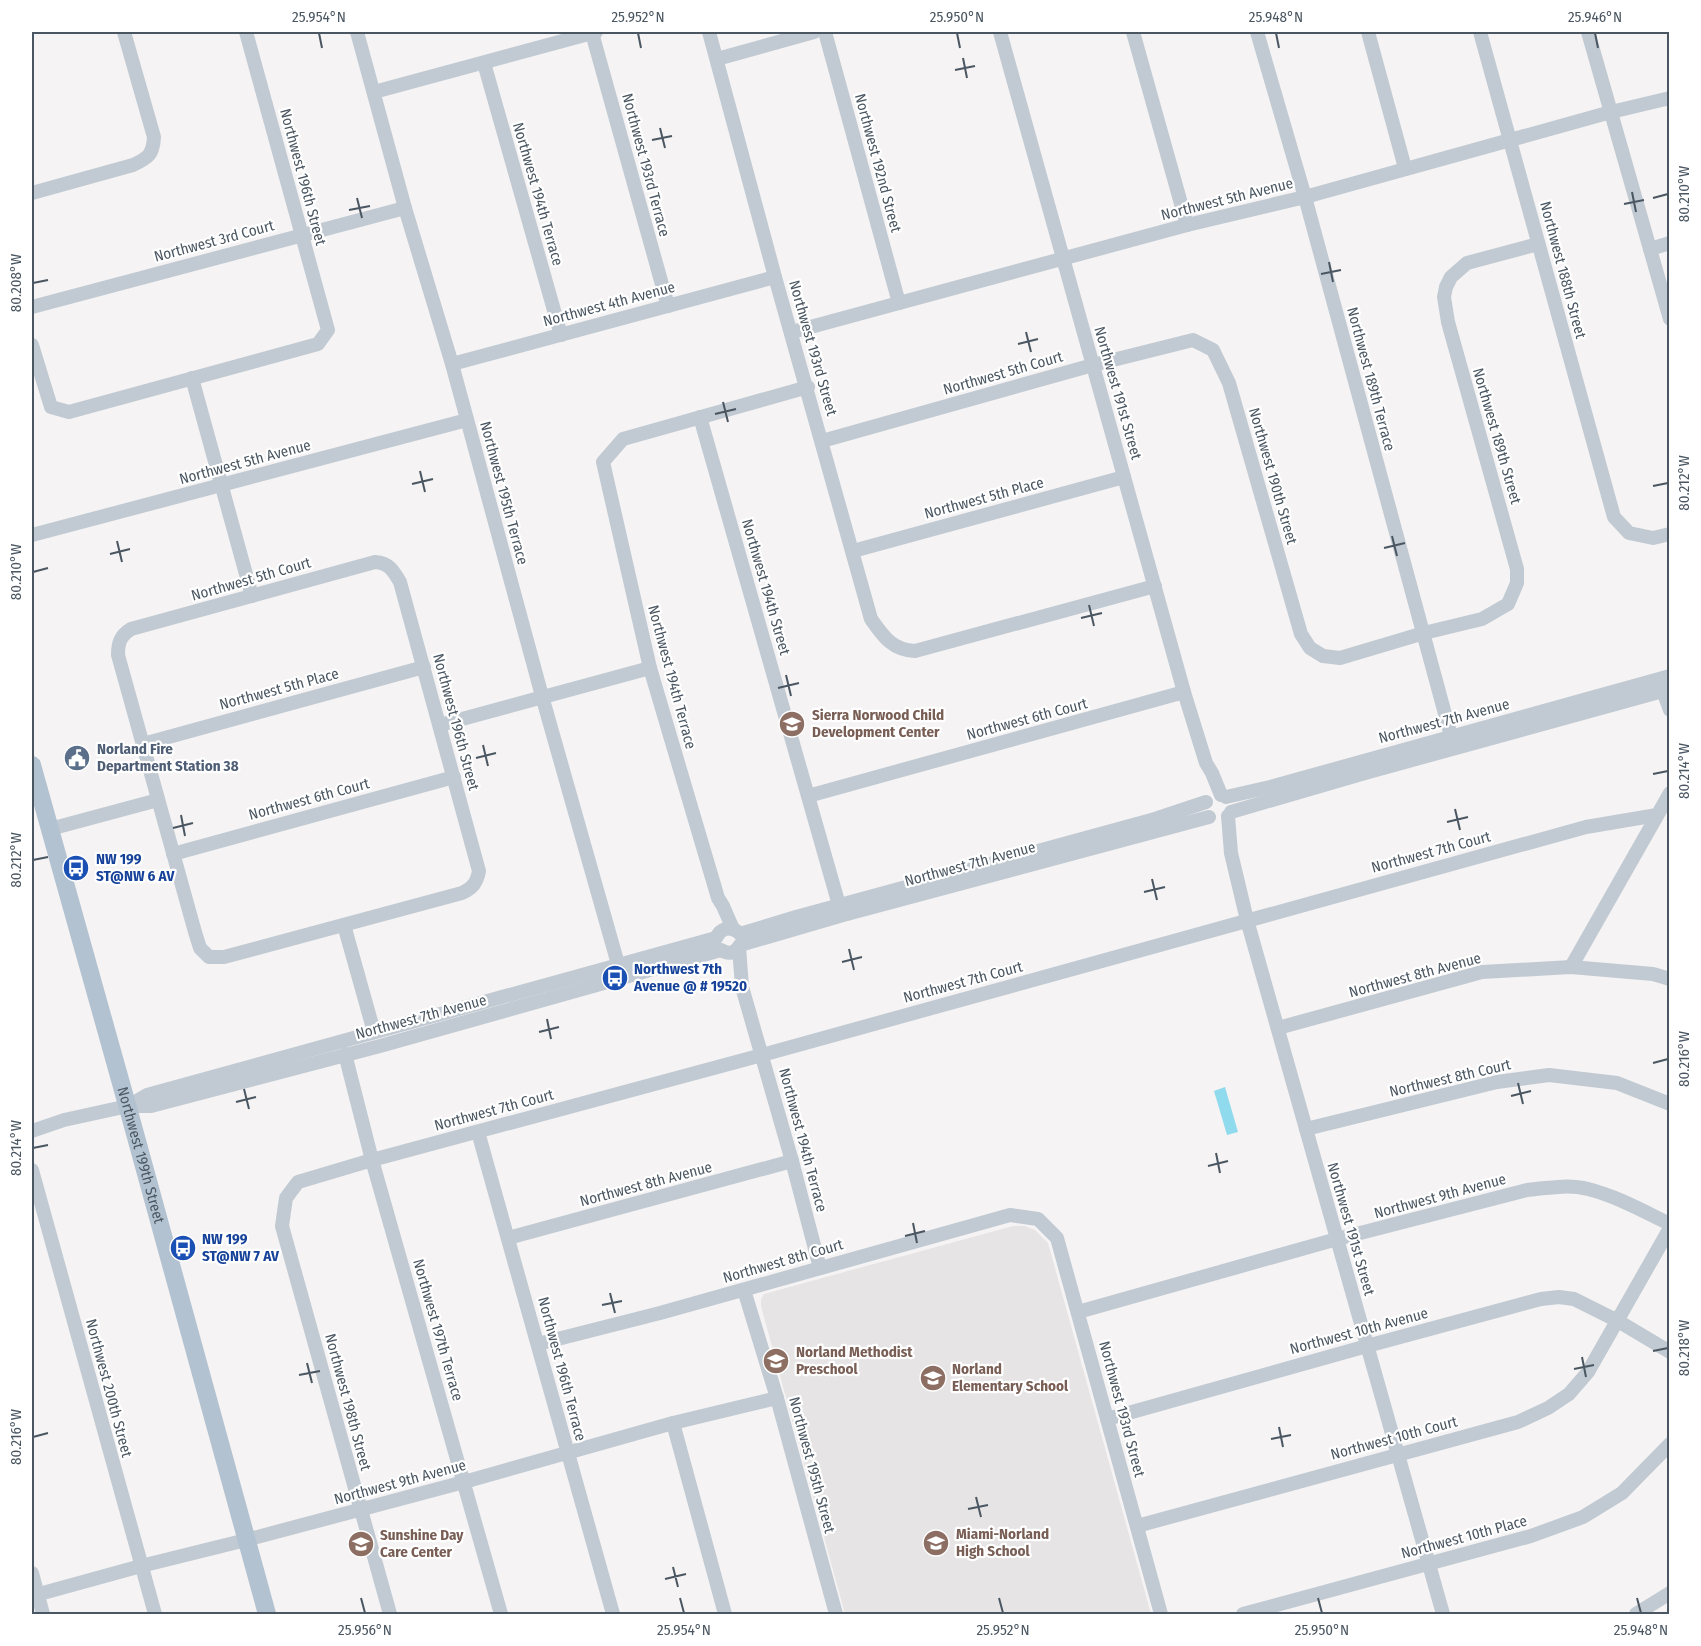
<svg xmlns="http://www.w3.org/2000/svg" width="1701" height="1646" viewBox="0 0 1701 1646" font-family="'Fira Sans Condensed',sans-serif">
<rect width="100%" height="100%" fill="#f5f3f3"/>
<polygon fill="#e6e4e5" points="1013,1226 1025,1226 1035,1230 1048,1243 1151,1614 845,1614 761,1306 761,1299 764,1294"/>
<polygon fill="#90daee" points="1225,1087 1238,1132 1227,1135 1214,1091"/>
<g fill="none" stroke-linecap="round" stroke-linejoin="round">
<g stroke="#c1cad2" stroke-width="14">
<polyline points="357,32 405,208 452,364 542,696 618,964"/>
<path d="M709,32L775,277L871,619C883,636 892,650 915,651L1155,586"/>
<polyline points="825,32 899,303"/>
<polyline points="1000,32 1184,692 1206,763 1212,773 1221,795"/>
<polyline points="1133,32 1187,225"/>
<polyline points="1257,32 1305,197 1451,736"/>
<polyline points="1368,32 1405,168"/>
<polyline points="1480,32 1614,517 1629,533 1653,538 1670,534"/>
<polyline points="1588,32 1670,319"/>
<polyline points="592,33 668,306"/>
<polyline points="717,59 814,32"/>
<polyline points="484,63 561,335"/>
<polyline points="374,92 596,32"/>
<path d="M32,193L133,165C148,158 153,155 154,137L124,32"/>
<polyline points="1650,249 1670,243"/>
<polyline points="32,307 405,208"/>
<polyline points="792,332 1187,225 1305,197 1611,112 1670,98"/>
<polyline points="32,345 51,407 69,412 318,344 328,330 246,32"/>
<polyline points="452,364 775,277"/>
<polyline points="192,378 252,596"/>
<polyline points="700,417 839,905"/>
<polyline points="822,441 1093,365 1193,340 1213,350 1229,383 1301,634 1310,648 1323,656 1340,658 1424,633 1482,619 1508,604 1517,583 1517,569 1448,322 1444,297 1446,287 1451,277 1467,263 1538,244"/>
<polyline points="32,535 467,420"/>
<polyline points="853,551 1124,477"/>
<path d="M375,562C389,563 393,570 400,582L479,871C477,882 473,888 462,893L224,957H209L200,948L195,932L118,655C118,643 120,636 131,629Z"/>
<polyline points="1663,691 1670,710"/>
<polyline points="440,725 650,668"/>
<polyline points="143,744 424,667"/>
<polyline points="808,796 1184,692"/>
<polyline points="1226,797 1270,787 1670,676"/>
<polyline points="1231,812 1365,773 1670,689"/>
<polyline points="1228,816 1231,853 1247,920 1443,1614"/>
<polyline points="50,829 158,800"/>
<polyline points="173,854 454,777"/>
<polyline points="344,925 374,1032"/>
<polyline points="733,929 723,906 718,898 650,668 603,462 623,439 808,387"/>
<polyline points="740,934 796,917 1155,819 1206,802"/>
<polyline points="739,947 742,987 792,1161 820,1268"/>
<polyline points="1571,967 1670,793"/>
<polyline points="1278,1028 1482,972 1571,967 1653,974 1670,979"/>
<polyline points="345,1054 372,1160 501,1614"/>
<path d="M130,1105L147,1095L716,938C721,928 729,926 738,932"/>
<polyline points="1306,1129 1497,1082 1549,1075 1617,1083 1670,1104"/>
<path d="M32,1131L64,1120L128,1106H151L380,1046L721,950C729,955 736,953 740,945L843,915L1209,817"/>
<polyline points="478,1132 613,1614"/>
<polyline points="32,1170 155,1614"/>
<polyline points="508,1238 792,1161"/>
<polyline points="744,1290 777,1398 836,1614"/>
<path d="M1078,1312L1337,1239L1527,1190C1547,1188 1568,1184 1588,1189C1616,1196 1643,1211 1670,1224"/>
<polyline points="538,1344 660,1313 1010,1215 1038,1219 1057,1238 1161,1614"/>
<polyline points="1107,1419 1367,1346 1541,1299 1559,1297 1574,1299 1618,1321 1670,1352"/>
<polyline points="673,1423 725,1614"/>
<polyline points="1137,1526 1518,1422 1548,1408 1569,1394 1588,1372 1670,1228"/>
<polyline points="32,1573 43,1614"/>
<polyline points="32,1596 141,1566 246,1540 464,1482 673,1423 777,1398"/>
<polyline points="390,1614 282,1226 286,1198 298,1182 372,1160 762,1055 1586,827 1657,815"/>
<polyline points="1243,1614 1531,1536 1583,1517 1622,1493 1670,1444"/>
<polyline points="1636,1614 1670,1593"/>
</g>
<path stroke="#b3c2d1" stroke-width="18" id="s1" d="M32,765L131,1119L267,1614"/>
</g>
<path fill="none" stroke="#4a5661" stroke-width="2" d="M319,33L322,48M638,33L641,48M957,33L960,48M1276,33L1279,48M1595,33L1598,48M963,58L967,78M955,70L975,66M660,128L665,148M652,140L672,136M1632,192L1636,212M357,198L362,218M1653,198L1668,194M1624,204L1644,200M349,210L370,206M1329,262L1333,282M1321,274L1341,270M33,283L48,280M1026,332L1031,352M1018,344L1038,339M723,402L728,422M715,414L736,409M420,471L425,492M412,484L433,479M1653,486L1668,483M1392,536L1397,556M117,541L122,562M1384,548L1405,543M110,554L130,549M33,572L48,568M1089,605L1094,626M1081,618L1102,613M786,675L791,696M778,688L799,683M483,745L488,766M476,758L496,753M1653,774L1668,771M1455,809L1460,830M181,815L185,836M1447,822L1468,817M173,828L193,823M33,860L48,857M1152,879L1157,900M1144,892L1165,887M849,949L854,970M842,962L862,957M547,1019L551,1039M539,1032L559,1027M1653,1063L1668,1059M1518,1083L1523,1104M244,1089L249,1109M1511,1096L1531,1091M236,1102L256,1097M33,1148L48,1145M1216,1153L1220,1173M1208,1166L1228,1161M913,1223L917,1243M905,1236L925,1231M610,1293L615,1313M602,1305L622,1301M1653,1351L1668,1348M1582,1357L1586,1377M307,1363L312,1383M1574,1369L1594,1365M299,1375L320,1371M1279,1427L1283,1447M33,1437L48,1433M1271,1439L1291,1435M976,1497L981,1517M968,1509L988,1505M673,1567L678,1587M665,1579L686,1574M361,1598L365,1613M680,1598L684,1613M999,1598L1003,1613M1318,1598L1322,1613M1637,1598L1641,1613"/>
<defs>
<symbol id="school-disc" viewBox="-11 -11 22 22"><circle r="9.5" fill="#8d6e63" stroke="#fff"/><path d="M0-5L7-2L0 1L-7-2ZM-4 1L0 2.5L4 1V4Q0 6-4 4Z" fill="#fff"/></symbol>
<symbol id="civic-disc" viewBox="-11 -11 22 22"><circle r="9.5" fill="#5c6f8a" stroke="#fff"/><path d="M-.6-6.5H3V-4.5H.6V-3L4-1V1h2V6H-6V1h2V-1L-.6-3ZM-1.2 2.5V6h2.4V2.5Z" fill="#fff"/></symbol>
<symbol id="bus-disc" viewBox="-11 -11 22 22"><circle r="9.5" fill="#1a4fb4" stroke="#fff"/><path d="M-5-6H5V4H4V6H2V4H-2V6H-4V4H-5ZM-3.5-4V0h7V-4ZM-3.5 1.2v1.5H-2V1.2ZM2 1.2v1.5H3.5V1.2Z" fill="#fff"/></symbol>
</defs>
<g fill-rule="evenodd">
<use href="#school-disc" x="777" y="709" width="30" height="30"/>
<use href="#civic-disc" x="62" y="743" width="30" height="30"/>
<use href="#bus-disc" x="61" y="853" width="30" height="30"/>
<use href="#bus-disc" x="600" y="963" width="30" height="30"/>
<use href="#bus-disc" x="168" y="1233" width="30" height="30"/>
<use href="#school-disc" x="761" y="1346" width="30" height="30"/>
<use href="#school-disc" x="918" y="1363" width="30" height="30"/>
<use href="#school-disc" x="921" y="1528" width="30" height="30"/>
<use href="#school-disc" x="346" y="1529" width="30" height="30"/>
</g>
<g text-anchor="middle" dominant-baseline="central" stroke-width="4.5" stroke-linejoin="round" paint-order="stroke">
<g font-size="15" fill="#4a5661" stroke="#fff">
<text transform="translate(878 163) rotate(75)">Northwest 192nd Street</text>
<text transform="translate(646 165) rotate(75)">Northwest 193rd Terrace</text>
<text transform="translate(303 177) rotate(75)">Northwest 196th Street</text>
<text transform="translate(538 194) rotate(74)">Northwest 194th Terrace</text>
<text transform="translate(1227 199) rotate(-14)">Northwest 5th Avenue</text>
<text transform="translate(214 241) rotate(-15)">Northwest 3rd Court</text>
<text transform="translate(1563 270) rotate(75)">Northwest 188th Street</text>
<text transform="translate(609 304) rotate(-15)">Northwest 4th Avenue</text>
<text transform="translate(813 348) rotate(74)">Northwest 193rd Street</text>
<text transform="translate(1003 373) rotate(-16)">Northwest 5th Court</text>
<text transform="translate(1371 379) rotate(75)">Northwest 189th Terrace</text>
<text transform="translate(1118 393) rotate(74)">Northwest 191st Street</text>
<text transform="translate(1497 436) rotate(74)">Northwest 189th Street</text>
<text transform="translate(245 462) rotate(-15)">Northwest 5th Avenue</text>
<text transform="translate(1273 476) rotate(74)">Northwest 190th Street</text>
<text transform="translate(504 493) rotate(75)">Northwest 195th Terrace</text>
<text transform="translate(984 498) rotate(-15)">Northwest 5th Place</text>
<text transform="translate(251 579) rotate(-16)">Northwest 5th Court</text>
<text transform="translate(766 587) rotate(74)">Northwest 194th Street</text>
<text transform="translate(672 677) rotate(75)">Northwest 194th Terrace</text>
<text transform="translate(279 689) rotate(-15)">Northwest 5th Place</text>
<text transform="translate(1027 719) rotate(-15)">Northwest 6th Court</text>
<text transform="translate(1444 721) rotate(-15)">Northwest 7th Avenue</text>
<text transform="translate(456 722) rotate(75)">Northwest 196th Street</text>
<text transform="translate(309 799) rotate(-15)">Northwest 6th Court</text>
<text transform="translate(1431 852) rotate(-15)">Northwest 7th Court</text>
<text transform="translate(970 864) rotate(-15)">Northwest 7th Avenue</text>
<text transform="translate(1415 975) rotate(-15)">Northwest 8th Avenue</text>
<text transform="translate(963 982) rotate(-15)">Northwest 7th Court</text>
<text transform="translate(421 1017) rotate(-15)">Northwest 7th Avenue</text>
<text transform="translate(1450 1078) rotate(-13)">Northwest 8th Court</text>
<text transform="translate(494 1110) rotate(-15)">Northwest 7th Court</text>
<text transform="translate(803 1140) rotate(75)">Northwest 194th Terrace</text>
<text stroke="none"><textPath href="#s1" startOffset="405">Northwest 199th Street</textPath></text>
<text transform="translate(646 1184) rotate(-15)">Northwest 8th Avenue</text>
<text transform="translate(1440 1196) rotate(-15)">Northwest 9th Avenue</text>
<text transform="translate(1351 1229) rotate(74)">Northwest 191st Street</text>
<text transform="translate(783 1261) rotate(-16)">Northwest 8th Court</text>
<text transform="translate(438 1330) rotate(74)">Northwest 197th Terrace</text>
<text transform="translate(1359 1331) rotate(-15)">Northwest 10th Avenue</text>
<text transform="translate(562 1369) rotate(75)">Northwest 196th Terrace</text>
<text transform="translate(109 1388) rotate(75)">Northwest 200th Street</text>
<text transform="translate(348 1402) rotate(75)">Northwest 198th Street</text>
<text transform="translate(1122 1409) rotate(75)">Northwest 193rd Street</text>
<text transform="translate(1394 1438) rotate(-15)">Northwest 10th Court</text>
<text transform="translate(812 1465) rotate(75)">Northwest 195th Street</text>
<text transform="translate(400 1482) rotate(-15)">Northwest 9th Avenue</text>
<text transform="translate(1464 1537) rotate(-15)">Northwest 10th Place</text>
</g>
<g font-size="15" font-weight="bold" fill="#785e54" stroke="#fff" text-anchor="start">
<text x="812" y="715">Sierra Norwood Child<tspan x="812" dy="17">Development Center</tspan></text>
<text x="796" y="1352">Norland Methodist<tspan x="796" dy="17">Preschool</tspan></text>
<text x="952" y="1369">Norland<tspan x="952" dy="17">Elementary School</tspan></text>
<text x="956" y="1534">Miami-Norland<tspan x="956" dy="17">High School</tspan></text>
<text x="380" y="1535">Sunshine Day<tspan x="380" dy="17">Care Center</tspan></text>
</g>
<g font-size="15" font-weight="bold" fill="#4e5e75" stroke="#fff" text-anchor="start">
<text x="97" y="749">Norland Fire<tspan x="97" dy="17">Department Station 38</tspan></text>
</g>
<g font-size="15" font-weight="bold" fill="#164399" stroke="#fff" text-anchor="start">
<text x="96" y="859">NW 199<tspan x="96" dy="17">ST@NW 6 AV</tspan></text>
<text x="634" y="969">Northwest 7th<tspan x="634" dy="17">Avenue @ # 19520</tspan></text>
<text x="202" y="1239">NW 199<tspan x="202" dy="17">ST@NW 7 AV</tspan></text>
</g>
</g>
<rect width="1701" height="1646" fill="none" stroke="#ffffff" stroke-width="66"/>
<rect x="33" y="33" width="1635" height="1580" fill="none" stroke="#4a5661" stroke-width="2"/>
<g font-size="15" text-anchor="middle" fill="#4a5661">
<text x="319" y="22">25.954°N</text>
<text x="638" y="22">25.952°N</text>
<text x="957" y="22">25.950°N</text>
<text x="1276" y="22">25.948°N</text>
<text x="1595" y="22">25.946°N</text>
<text transform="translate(1684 194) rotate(-90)" y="5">80.210°W</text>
<text transform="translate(16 283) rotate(-90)" y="5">80.208°W</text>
<text transform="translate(1684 483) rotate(-90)" y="5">80.212°W</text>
<text transform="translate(16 572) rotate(-90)" y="5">80.210°W</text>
<text transform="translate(1684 771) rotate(-90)" y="5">80.214°W</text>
<text transform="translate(16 860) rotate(-90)" y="5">80.212°W</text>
<text transform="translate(1684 1059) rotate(-90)" y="5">80.216°W</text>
<text transform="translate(16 1148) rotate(-90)" y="5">80.214°W</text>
<text transform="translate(1684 1348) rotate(-90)" y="5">80.218°W</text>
<text transform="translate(16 1437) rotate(-90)" y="5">80.216°W</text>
<text x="365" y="1635">25.956°N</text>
<text x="684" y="1635">25.954°N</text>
<text x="1003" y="1635">25.952°N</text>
<text x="1322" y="1635">25.950°N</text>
<text x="1641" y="1635">25.948°N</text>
</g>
</svg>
